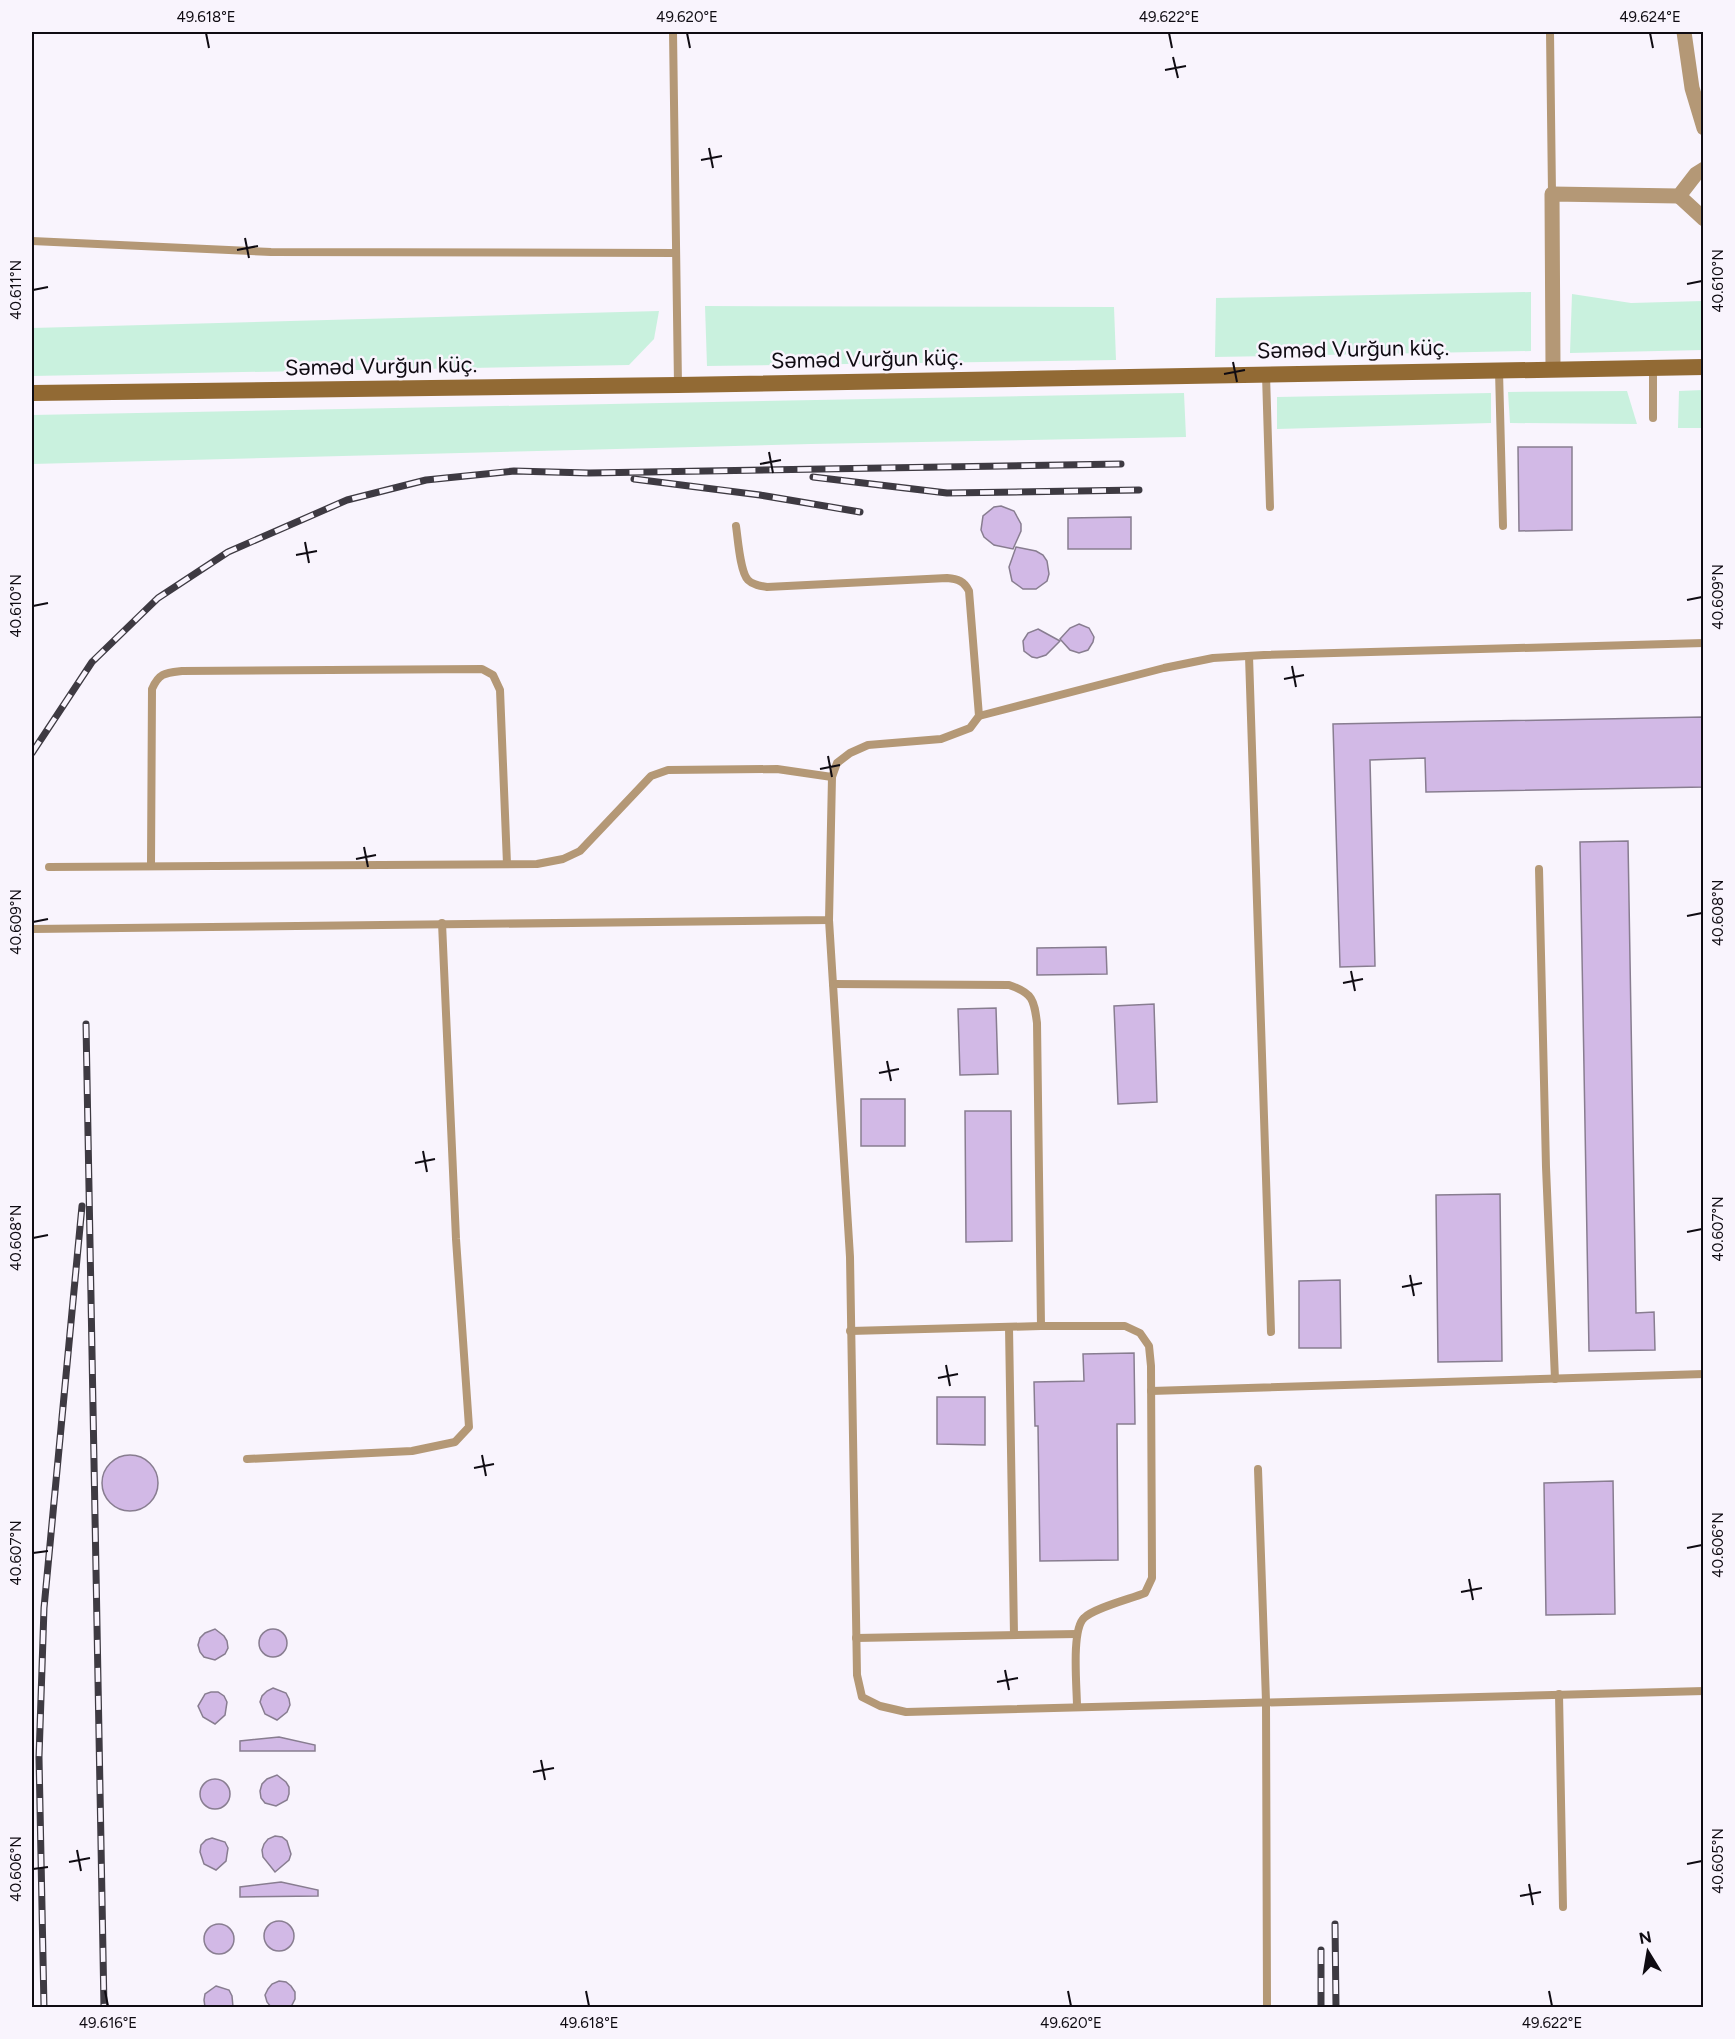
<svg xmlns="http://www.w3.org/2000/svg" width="1735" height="2039" viewBox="0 0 1735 2039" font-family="Figtree,sans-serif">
<rect width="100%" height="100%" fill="#f9f4fd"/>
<g fill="#c9f1de">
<polygon points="1531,292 1531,351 1215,357 1216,298"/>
<polygon points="1572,294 1631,303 1703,301 1703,350 1570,353"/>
<polygon points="705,306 1114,307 1116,360 707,366"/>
<polygon points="659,311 654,339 629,365 32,376 32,328"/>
<polygon points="1703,390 1703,428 1678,428 1679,391"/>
<polygon points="1627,391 1637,424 1510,423 1508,392"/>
<polygon points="1184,393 1186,437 811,444 32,464 32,415"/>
<polygon points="1491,393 1491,423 1277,429 1277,397"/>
</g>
<g fill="#d2b9e6" stroke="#887d90" stroke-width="1.5">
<polygon points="1518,447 1572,447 1572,530 1519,531"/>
<polygon points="1001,506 1014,511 1021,524 1021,531 1013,549 994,545 984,537 981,530 983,516 994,507"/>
<polygon points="1131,517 1131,549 1068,549 1068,518"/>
<polygon points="1016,547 1036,551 1043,555 1047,561 1049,574 1047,581 1036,589 1023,589 1012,581 1009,567"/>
<polygon points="1079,624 1089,628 1094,637 1093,642 1088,650 1079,653 1070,650 1060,639 1070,628"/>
<polygon points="1038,629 1060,641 1046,655 1037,658 1032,657 1024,651 1023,641 1028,633"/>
<polygon points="1704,717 1704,787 1426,792 1425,758 1370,760 1375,966 1340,967 1333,724"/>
<polygon points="1628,841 1636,1313 1654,1312 1655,1350 1589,1351 1580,842"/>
<polygon points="1106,947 1107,974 1037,975 1037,948"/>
<polygon points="1154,1004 1157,1102 1118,1104 1114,1006"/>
<polygon points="996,1008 998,1074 960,1075 958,1009"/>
<rect x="861" y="1099" width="44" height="47"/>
<polygon points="965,1111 1011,1111 1012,1241 966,1242"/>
<polygon points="1500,1194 1502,1361 1438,1362 1436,1195"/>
<polygon points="1340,1280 1341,1348 1299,1348 1299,1281"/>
<polygon points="1134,1353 1135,1424 1117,1424 1118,1560 1040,1561 1038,1426 1035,1426 1034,1382 1084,1381 1083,1354"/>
<polygon points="937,1397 985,1397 985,1445 937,1444"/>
<circle cx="130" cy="1483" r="28"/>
<polygon points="1613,1481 1615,1614 1546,1615 1544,1483"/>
<circle cx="273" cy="1643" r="14"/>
<polygon points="215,1629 224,1636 227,1641 228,1648 225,1654 215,1660 204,1657 200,1652 198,1645 200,1638 205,1633"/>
<polygon points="273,1688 286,1693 289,1699 290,1705 287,1712 277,1720 265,1714 260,1702 262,1696 267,1691"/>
<polygon points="211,1692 218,1692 224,1696 227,1702 225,1715 215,1724 203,1717 198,1706 205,1694"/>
<polygon points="279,1737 315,1745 315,1751 240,1751 240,1741"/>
<polygon points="277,1775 286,1782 289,1787 289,1794 287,1800 276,1806 265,1803 261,1798 260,1791 262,1784 267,1779"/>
<circle cx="215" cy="1794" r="15"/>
<polygon points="275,1836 282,1837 287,1841 291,1854 289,1860 275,1872 263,1857 262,1850 264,1844 268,1839"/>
<polygon points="212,1838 225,1842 228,1848 226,1861 216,1870 204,1864 200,1852 201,1845 206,1840"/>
<polygon points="281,1882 318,1890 318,1896 240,1897 240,1887"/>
<circle cx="279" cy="1936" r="15"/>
<circle cx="219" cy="1939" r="15"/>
<polygon points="279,1981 286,1982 291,1986 295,1992 295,1999 291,2007 271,2007 267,2002 265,1995 268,1989 272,1984"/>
<polygon points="216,1986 229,1990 232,1996 233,2007 205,2007 204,2000 205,1994"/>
</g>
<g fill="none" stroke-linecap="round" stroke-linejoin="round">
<g stroke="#b49876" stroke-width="8">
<polyline points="673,32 678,385"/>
<polyline points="1550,32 1552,194"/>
<polyline points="32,241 271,252 676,253"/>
<polyline points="1653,368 1653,418"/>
<polyline points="1499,371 1503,526"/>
<polyline points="1266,375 1270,507"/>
<polyline points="1249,656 1271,1332"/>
<polyline points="979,716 1164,668 1213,658 1264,655 1704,643"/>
<path d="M151,866L152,689C159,673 165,673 182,671L482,669L493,675L500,690L507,864"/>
<polyline points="49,867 537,864 563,859 580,851 651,776 668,770 777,769 832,777"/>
<polyline points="1539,869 1546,1167 1555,1379"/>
<polyline points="829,920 850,1257 857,1675 862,1697 880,1706 906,1712 1704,1691"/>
<path d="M32,929L829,920L832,777L837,763L850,753L868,745L941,739L970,728L979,716L969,591C964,581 958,579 947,578L767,587C760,586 753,585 748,580C740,572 738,539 736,526"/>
<path d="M833,984L1009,985C1033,993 1034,1000 1037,1023L1041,1326"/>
<polyline points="1009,1327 1014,1635"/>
<path d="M850,1331L1041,1326H1125L1140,1333L1149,1346L1151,1366L1152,1578L1145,1593C1130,1599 1094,1608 1084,1618C1071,1630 1077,1688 1077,1707"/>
<polyline points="1151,1391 1704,1374"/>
<polyline points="247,1459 412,1451 455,1442 469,1427 456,1239 442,923"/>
<polyline points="1258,1469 1266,1701 1267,2008"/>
<polyline points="856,1638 1077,1634"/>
<polyline points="1559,1694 1563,1907"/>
</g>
<g stroke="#b49876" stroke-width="15">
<polyline points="1684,32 1692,88 1704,128"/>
<polyline points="1679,196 1704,219"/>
<polyline points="1553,368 1552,194 1679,196 1696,174 1704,169"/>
</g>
<polyline stroke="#926a34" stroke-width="16" points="32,393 678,385 1704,367"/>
<defs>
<g id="rail">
<polyline points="813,477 947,493 1139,490"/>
<polyline points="634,479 760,495 860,512"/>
<polyline points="32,753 92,662 158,598 228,552 347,500 426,480 514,471 589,473 1121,464"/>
<polyline points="86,1024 104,2008"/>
<polyline points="1335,1924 1336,2008"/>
<polyline points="1321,1950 1321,2008"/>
<polyline points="44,2008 39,1757 44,1608 82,1206"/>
</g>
</defs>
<use href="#rail" stroke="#3e3a42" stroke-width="7"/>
<use href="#rail" stroke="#f9f4fd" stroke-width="4.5" stroke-dasharray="14" stroke-linecap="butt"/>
</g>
<path fill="none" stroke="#0f0b12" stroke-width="2" d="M206,33L209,48M687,33L690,48M1169,33L1172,48M1650,33L1653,48M1173,57L1178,78M1165,70L1186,66M709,148L713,168M701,160L722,156M245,238L249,258M237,250L258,246M1687,284L1702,281M33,290L48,287M1233,362L1237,382M1224,374L1245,370M769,452L773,473M760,464L781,460M305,542L309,563M296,555L317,551M1687,600L1702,597M33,606L48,603M1292,666L1296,687M1284,679L1304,675M828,756L832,777M820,769L840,765M364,847L368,867M356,859L376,855M1687,916L1702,913M33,922L48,919M1351,971L1355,991M1343,983L1363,979M887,1061L891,1081M879,1073L899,1069M423,1151L427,1172M415,1163L435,1159M1687,1232L1702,1229M33,1238L48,1235M1410,1275L1414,1296M1402,1287L1422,1283M946,1365L950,1386M938,1378L958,1374M482,1455L486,1476M474,1468L494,1464M1687,1548L1702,1545M33,1553L48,1551M1469,1579L1473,1600M1461,1592L1482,1588M1005,1670L1009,1690M997,1682L1018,1678M541,1760L545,1780M533,1772L554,1768M77,1850L81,1871M69,1862L90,1858M1687,1864L1702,1861M33,1869L48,1867M1529,1884L1533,1905M1520,1896L1541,1892M105,1991L108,2006M586,1991L589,2006M1068,1991L1071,2006M1549,1991L1552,2006"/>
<g text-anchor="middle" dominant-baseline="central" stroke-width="5" stroke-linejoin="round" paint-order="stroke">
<g font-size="22" fill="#0f0b12" stroke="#f9f4fd">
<text transform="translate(1353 349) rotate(-1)">Səməd Vurğun küç.</text>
<text transform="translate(867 359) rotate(-1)">Səməd Vurğun küç.</text>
<text transform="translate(381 366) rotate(-1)">Səməd Vurğun küç.</text>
</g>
</g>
<rect width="1735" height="2039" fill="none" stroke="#f9f4fd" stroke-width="66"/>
<g transform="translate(1648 1952) rotate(349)" stroke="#f9f4fd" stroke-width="4.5" paint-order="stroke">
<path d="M0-4.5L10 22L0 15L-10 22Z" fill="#0f0b12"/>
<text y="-9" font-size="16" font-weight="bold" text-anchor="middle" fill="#0f0b12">N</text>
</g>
<rect x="33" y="33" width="1669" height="1973" fill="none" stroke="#0f0b12" stroke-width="2"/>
<g font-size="15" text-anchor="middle" fill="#0f0b12">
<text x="206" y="22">49.618°E</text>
<text x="687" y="22">49.620°E</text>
<text x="1169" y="22">49.622°E</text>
<text x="1650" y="22">49.624°E</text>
<text transform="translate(1718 281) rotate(-90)" y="5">40.610°N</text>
<text transform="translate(16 290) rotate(-90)" y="5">40.611°N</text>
<text transform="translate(1718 597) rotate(-90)" y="5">40.609°N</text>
<text transform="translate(16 606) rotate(-90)" y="5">40.610°N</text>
<text transform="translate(1718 913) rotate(-90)" y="5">40.608°N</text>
<text transform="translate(16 922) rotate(-90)" y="5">40.609°N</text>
<text transform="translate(1718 1229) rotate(-90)" y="5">40.607°N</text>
<text transform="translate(16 1238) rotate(-90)" y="5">40.608°N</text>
<text transform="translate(1718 1545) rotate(-90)" y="5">40.606°N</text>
<text transform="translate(16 1553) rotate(-90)" y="5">40.607°N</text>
<text transform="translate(1718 1861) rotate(-90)" y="5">40.605°N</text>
<text transform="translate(16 1869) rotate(-90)" y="5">40.606°N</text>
<text x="108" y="2028">49.616°E</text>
<text x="589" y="2028">49.618°E</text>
<text x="1071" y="2028">49.620°E</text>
<text x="1552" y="2028">49.622°E</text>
</g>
</svg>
